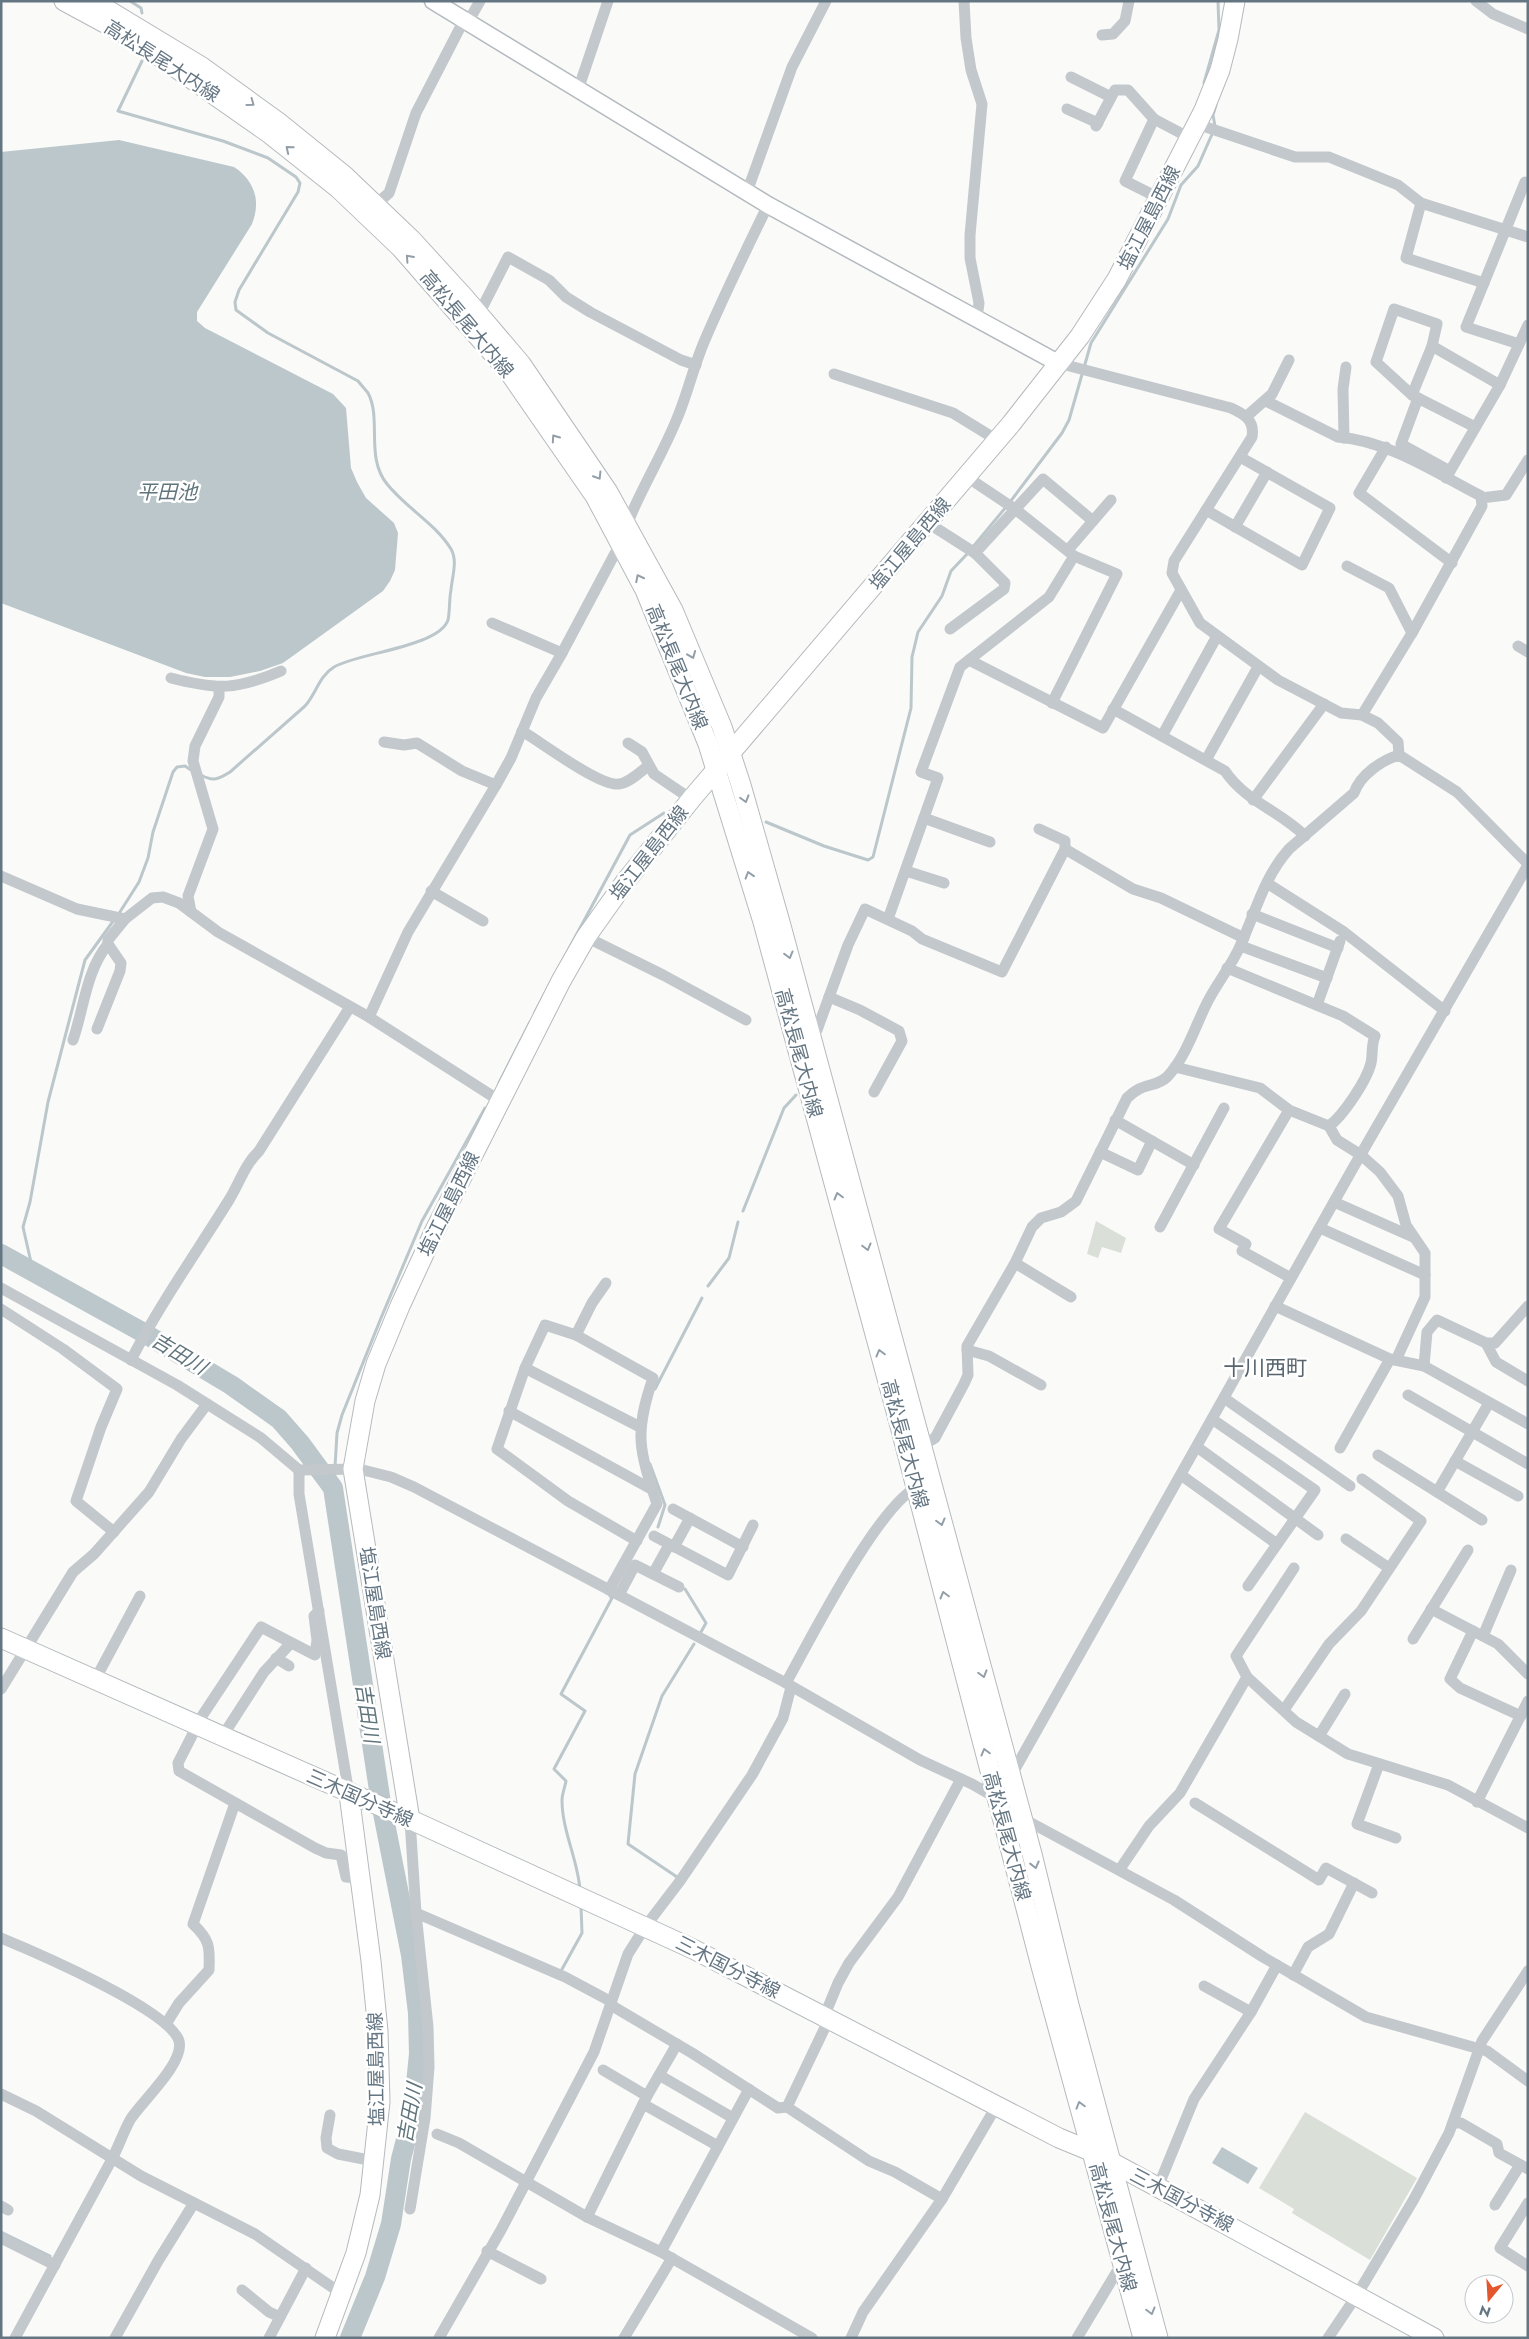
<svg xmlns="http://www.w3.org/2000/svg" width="1529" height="2339" viewBox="0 0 1529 2339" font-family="Jost,'Noto Sans JP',sans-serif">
<rect width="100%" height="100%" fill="#fafaf8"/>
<g fill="#dadfd7">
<polygon points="1096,1221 1126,1238 1121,1253 1102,1247 1098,1258 1087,1254"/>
<polygon points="1305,2112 1417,2178 1370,2260 1292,2213 1294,2209 1259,2188"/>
</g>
<g fill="#bbc7cb">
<path d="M119,140L234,167C255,181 261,201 252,224L197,312V321L205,328L333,394L346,408L351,468L357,482L366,498L394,523L398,533L395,570L390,581L383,591L283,663L260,671L230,677H205L186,673L1,603V152Z"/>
<polygon points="1222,2147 1258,2168 1248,2184 1212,2163"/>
</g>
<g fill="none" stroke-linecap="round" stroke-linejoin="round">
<g stroke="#bbc7cb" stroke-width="3">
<polyline points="130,1 141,8 142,13"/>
<path d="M142,61L118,111L223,141L268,158L296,177L300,183L298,192L239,290L235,302L236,310L268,333L358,381C361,385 365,389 368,393C382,419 365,457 387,484C406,508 435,523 451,549C458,561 452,577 451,590C449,599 450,612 448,620C439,647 357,653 334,667C319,676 316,694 305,706L230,772C219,779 213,782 201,775"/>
<polyline points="1204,83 1219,30 1218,1"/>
<polyline points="1215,126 1213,115 1216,105"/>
<polyline points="1010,502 1062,433 1069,420 1091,343 1168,219 1181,185 1198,166 1213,132"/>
<polyline points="972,548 1006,507"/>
<polyline points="766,822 824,846 868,860 873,857 911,708 912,657 918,632 942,596 951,571 968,553"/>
<polyline points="118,915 139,882 148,858 153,832 173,772 177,767 185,766 191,770"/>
<polyline points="535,1012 630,835 664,813"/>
<polyline points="499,1083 530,1022"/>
<polyline points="743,1211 784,1108 796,1095"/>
<polyline points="33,1271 23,1227 30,1202 48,1102 85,960 114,920"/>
<polyline points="708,1286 729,1258 738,1222"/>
<polyline points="655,1389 702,1298"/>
<polyline points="650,1464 665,1505 658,1527"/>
<polyline points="335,1467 337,1433 342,1415 381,1318 422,1221 485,1108"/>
<polyline points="333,1488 335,1473"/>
<polyline points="685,1589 706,1623 701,1632"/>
<polyline points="677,1877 628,1844 635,1774 662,1696 694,1644"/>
<path d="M580,1890C578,1860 562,1831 562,1800C562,1794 565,1787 566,1781L554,1769L585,1711L561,1694L612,1598L610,1596"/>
<polyline points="561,1971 582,1933 581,1906"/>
<polyline points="1,2232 50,2256"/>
</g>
<polyline stroke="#bbc7cb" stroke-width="20" points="1,1254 144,1333 231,1385 279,1419 300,1443 333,1488 381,1803 411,1955 418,2013 419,2054 413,2113 401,2159 391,2224 375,2277 350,2338"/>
<defs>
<polyline id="secondary" points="433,1 768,205 1058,363"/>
<g id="primary">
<polyline points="64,1 136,40 270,134 338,188 401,248 509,372 595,496 645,590 708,744 763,922 900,1426 1041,1966 1143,2338"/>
<polyline points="93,1 202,67 278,122 346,177 411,239 464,297 521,364 608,492 673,610 722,727 741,785 780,922 1032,1854 1069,2005 1158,2338"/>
<polyline points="1,1638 407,1818 693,1949 1059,2138 1093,2152 1434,2338"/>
<polyline points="410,1820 353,1469 365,1401 376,1364 400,1306 435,1230 561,981 586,937 625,882 693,797 1011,424 1080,336 1117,279 1204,110 1220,70 1228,39 1235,1"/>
<polyline points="325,2338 356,2253 370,2195 380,2102 378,2031 371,1961 349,1794"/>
</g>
</defs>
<use href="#secondary" stroke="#b3babf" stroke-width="19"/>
<use href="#primary" stroke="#b5babe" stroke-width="21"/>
<g stroke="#c3c8cc" stroke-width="11">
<polyline points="964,1 966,38 971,70 982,104 970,235 970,258 979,303 977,318"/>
<polyline points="1476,1 1493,14 1528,29"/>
<polyline points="468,22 480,1"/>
<polyline points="1102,35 1113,34 1125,21 1129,1"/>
<polyline points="1071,77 1111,97"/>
<polyline points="578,90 608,1"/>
<polyline points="1067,109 1098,123"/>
<polyline points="1154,119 1190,138"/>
<polyline points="1197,124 1295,157 1329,157 1398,185 1421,203 1528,237"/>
<polyline points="1096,126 1115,90 1128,90 1154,119 1125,181 1159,198"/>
<polyline points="747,192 792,67 826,1"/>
<polyline points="1421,203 1406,258 1484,283"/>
<polyline points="375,205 389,193 416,113 464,20"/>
<polygon points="1394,309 1437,324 1432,346 1412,395 1376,362"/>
<polyline points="479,314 508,257 549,280 566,297 590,312 681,360 696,365"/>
<polyline points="1519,344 1466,327 1525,182"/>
<polyline points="1432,346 1500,385"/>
<path d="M1058,363L1231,408C1244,414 1255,420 1252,437L1174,561L1172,573L1200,623L1278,680L1341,713L1362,715L1378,723L1398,742L1399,755"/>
<polyline points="834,374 953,413 997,440"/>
<polyline points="1412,395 1475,427"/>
<polyline points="1418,398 1401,444 1450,471"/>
<path d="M1266,401L1338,437C1389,441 1436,473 1481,496L1482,506L1412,633L1362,715"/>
<polyline points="1247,416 1272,394 1289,360"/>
<polyline points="1344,438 1343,389 1346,367"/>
<polyline points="1386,447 1359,493 1452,563"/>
<polyline points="967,477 1015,509 1074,556 1117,574 1052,703"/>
<polyline points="1446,478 1500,385 1528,325"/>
<polyline points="1481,498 1506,495 1528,460"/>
<polyline points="1206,510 1302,565 1330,508 1240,457"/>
<polyline points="928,523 975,553"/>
<polyline points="1235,527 1267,472"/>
<polyline points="1068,550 1111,500"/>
<polyline points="1347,566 1389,588 1412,633"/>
<polyline points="492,623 562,653"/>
<polyline points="950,629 1004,589 1005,583 975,553 1043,479 1093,521"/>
<polyline points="1518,646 1528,652"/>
<polyline points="969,660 1103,728 1181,590"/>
<path d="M171,678C218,690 236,690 281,671"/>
<path d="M1113,709L1225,771C1245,801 1280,811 1305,836"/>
<path d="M522,731C541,742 600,787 619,784C629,783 640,772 648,766"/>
<polyline points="1162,736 1217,636"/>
<polyline points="384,742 404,745 417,743 462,771 496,785"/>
<polyline points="628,743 642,752 654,774 691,799"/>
<polyline points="1206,760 1258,667"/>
<polyline points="1253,800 1324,704"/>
<polyline points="924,818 990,842"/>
<polyline points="1065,849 1133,889 1161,898 1244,938"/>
<polyline points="906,871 944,883"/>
<polyline points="1,876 77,909 125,919 152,898 163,897 179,903 218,932 369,1017 500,1101"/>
<polyline points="1267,883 1344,932 1445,1011"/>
<polyline points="431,891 483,921"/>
<polyline points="191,912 188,896 213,829 193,761 195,746 219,697 219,687"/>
<polyline points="1252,914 1338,948"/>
<polyline points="888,919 938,778 921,772 960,667 1049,597 1074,556"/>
<polyline points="586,937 663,975 746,1020"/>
<polyline points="1241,946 1327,978"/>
<path d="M1227,968L1343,1016L1375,1036C1371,1045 1373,1054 1371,1063C1367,1080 1343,1116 1329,1126"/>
<polyline points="829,997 860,1010 899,1031 902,1041 874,1092"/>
<polyline points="1317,1005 1340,941"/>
<path d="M369,1017L408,932L496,785L511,758L536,698L562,653L621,542C634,500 659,462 676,421C687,396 693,368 704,342C724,295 746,250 768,205"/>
<polyline points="97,1029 120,971 121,963 108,944 108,940 125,919"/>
<polyline points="809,1032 817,1030 848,945 865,909 912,931 922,939 1002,972 1065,849 1065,841 1039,829"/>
<path d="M73,1040C84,1008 86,971 108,944"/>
<polyline points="1175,1067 1260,1088 1289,1110 1329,1126 1337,1140 1361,1155 1380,1172 1398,1196 1406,1225 1425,1253 1425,1297 1396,1360"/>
<polyline points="1289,1110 1219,1229 1246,1244 1242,1251 1291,1278"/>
<polyline points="1115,1120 1194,1165"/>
<polyline points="1100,1152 1138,1170 1152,1141"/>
<polyline points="1334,1202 1413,1237"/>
<polyline points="1160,1227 1224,1108"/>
<polyline points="1320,1228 1425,1275"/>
<polyline points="1015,1263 1071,1297"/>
<polyline points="1,1288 177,1385 261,1438 299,1470 359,1469 391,1477 414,1487 786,1683 920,1760 972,1784 998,1799 1022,1818 1174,1900 1263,1957 1366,2017 1487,2051 1528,2081"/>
<polyline points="1275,1306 1390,1359 1424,1366 1528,1424"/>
<polyline points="1,1309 63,1349 117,1389 101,1427 76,1501 114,1532"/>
<polyline points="576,1335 592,1303 606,1283"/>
<polyline points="1486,1343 1496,1362 1528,1381"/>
<polyline points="967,1350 989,1356 1041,1385"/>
<path d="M131,1360C160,1304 196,1253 229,1200C240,1182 244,1166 259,1151L350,1007"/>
<polyline points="1424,1366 1427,1332 1437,1320 1486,1343 1495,1343 1528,1306"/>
<polyline points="525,1368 640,1427"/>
<polyline points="1408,1395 1528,1464"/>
<polyline points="1224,1398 1350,1486"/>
<polyline points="509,1411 653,1490"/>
<polyline points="1212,1419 1315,1490 1248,1586"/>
<polyline points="1197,1447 1318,1535"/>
<path d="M918,1448L935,1438L964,1384L968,1375L967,1346L1015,1263L1032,1227L1041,1218L1061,1212L1076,1201L1127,1098C1130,1095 1135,1091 1139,1089C1149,1084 1159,1085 1167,1077C1185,1058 1194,1030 1205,1007C1215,985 1232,966 1241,944C1256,911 1264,877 1289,849L1354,793C1360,775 1382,760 1399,755L1457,792L1528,864"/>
<polyline points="1340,1448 1390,1359"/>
<polyline points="1378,1455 1482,1520"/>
<polyline points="1455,1461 1518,1496"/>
<polyline points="299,1470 299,1494 349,1794"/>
<polyline points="1181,1475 1277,1544"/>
<polyline points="1437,1492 1489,1403"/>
<polyline points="673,1509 743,1547"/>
<polyline points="654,1536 728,1575 753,1525"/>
<polyline points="1346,1539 1389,1568"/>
<polyline points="674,1547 690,1518"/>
<polyline points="653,1574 669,1545"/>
<path d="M609,1590L657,1504C639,1449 634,1434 653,1378L576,1335L545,1325L525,1368L497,1449L568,1501L637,1541"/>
<polyline points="619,1595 635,1565 679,1587"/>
<polyline points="1431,1609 1498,1644 1528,1674"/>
<polyline points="319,1611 314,1616 317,1640 315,1655 261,1627 202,1716 178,1763 179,1771 315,1848 326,1853 341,1855 346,1877 360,1878"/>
<polyline points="1473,1631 1450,1679 1460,1688 1521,1716"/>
<polyline points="1483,1636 1511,1570"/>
<polyline points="1413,1639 1468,1550"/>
<polyline points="276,1658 289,1666"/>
<polyline points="1247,1677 1296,1722 1348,1754 1448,1785 1528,1828"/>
<polyline points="95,1680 140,1596"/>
<path d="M786,1683C808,1644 882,1496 922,1485"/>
<polyline points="1,1689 73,1572 94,1554 149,1492 181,1439 207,1404"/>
<polyline points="1284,1710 1329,1644 1361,1611 1421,1521 1362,1479"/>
<polyline points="1319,1736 1345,1694"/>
<polyline points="222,1737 264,1672 291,1643"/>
<polyline points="1379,1764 1357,1824 1396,1838"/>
<polyline points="1010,1778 1353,1168 1528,865"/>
<polyline points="1477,1802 1528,1701"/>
<polyline points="1195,1803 1319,1880 1326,1868 1372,1893"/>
<polyline points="1120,1869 1149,1826 1180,1793 1247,1677 1236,1656 1294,1568"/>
<polyline points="416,1913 565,1977 610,2001 614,2007 692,2053 778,2108 787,2107 829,2019"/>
<path d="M1,1938C35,1952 170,2010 179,2041C185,2063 141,2102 130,2120C123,2133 118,2148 111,2161C79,2220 47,2279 15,2338"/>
<polyline points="1293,1975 1308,1947 1329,1934 1354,1883"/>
<polyline points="1204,1986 1251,2012"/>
<polyline points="824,2017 838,1983 849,1963 898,1897 961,1779"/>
<path d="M166,2024L179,2003L209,1970C210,1947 210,1940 193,1924L235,1803"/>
<polyline points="603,2070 647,2096"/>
<polyline points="659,2075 733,2118"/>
<polyline points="1,2094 36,2111 141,2176 255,2234 342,2294"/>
<polyline points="643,2104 718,2146"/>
<polyline points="787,2107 869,2161 895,2172 942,2199"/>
<polyline points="330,2115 326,2138 327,2148 338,2154 374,2161"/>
<polyline points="1453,2123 1461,2123 1497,2144 1499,2153 1528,2169"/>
<polyline points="437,2134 459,2143 587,2217 661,2252 812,2338"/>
<polyline points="1158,2187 1194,2099 1251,2012 1277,1965"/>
<polyline points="1528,2203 1500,2248 1528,2266"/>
<polyline points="1495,2205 1520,2165"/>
<polyline points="1,2206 8,2210"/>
<polyline points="410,2209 425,2118 429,2067 428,2027 416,1913 410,1820"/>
<polyline points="587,2217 647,2096 677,2044"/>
<polyline points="1,2238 55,2265"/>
<polyline points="487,2251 541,2279"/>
<polyline points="661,2252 749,2089"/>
<polyline points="242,2290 269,2312 280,2317"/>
<polyline points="115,2338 158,2261 194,2203"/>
<polyline points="269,2338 306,2268"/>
<polyline points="439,2338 501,2230 594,2052 628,1954 645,1927 680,1881 752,1775 783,1718 791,1687"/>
<polyline points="624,2338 672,2258"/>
<polyline points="851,2338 863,2312 942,2199 997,2105"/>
<polyline points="1077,2338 1116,2273 1123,2266"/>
<polyline points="1328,2338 1357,2295 1414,2199 1449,2133 1482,2041 1528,1971"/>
</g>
<use href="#secondary" stroke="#fff" stroke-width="16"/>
<use href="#primary" stroke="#fff" stroke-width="19"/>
</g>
<defs><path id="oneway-chevron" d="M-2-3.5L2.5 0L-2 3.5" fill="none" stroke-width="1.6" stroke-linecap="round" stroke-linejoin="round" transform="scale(1.25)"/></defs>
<g stroke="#939fa8">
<use href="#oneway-chevron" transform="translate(251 103) rotate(36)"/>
<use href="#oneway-chevron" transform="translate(289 149) rotate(-141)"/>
<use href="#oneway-chevron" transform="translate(409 258) rotate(-132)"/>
<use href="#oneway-chevron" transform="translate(555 438) rotate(-125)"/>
<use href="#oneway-chevron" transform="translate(598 476) rotate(58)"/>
<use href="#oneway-chevron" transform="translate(639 578) rotate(-117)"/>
<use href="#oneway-chevron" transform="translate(692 655) rotate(68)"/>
<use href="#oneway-chevron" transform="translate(745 799) rotate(74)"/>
<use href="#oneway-chevron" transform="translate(749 875) rotate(-107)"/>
<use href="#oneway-chevron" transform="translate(789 955) rotate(75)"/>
<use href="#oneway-chevron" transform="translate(838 1196) rotate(-105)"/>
<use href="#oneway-chevron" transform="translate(867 1247) rotate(75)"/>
<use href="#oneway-chevron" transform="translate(880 1353) rotate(-105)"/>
<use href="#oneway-chevron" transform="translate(941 1522) rotate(75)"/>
<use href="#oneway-chevron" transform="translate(944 1595) rotate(-105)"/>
<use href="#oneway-chevron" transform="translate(983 1674) rotate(74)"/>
<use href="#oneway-chevron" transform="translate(985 1752) rotate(-105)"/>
<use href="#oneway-chevron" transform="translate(1035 1865) rotate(76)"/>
<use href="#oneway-chevron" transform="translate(1080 2105) rotate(-106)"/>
<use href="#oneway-chevron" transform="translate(1151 2311) rotate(75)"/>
</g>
<g text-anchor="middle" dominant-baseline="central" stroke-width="5" stroke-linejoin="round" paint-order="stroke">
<g font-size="19" fill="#657683" stroke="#fff">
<text transform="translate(162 61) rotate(33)">高松長尾大内線</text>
<text transform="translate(1149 218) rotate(-63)">塩江屋島西線</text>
<text transform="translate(467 324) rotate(50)">高松長尾大内線</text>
<text transform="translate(910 544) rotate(-50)">塩江屋島西線</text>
<text transform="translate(677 667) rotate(68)">高松長尾大内線</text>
<text transform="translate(649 853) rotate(-52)">塩江屋島西線</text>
<text transform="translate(799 1053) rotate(75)">高松長尾大内線</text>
<text transform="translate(449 1204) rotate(-64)">塩江屋島西線</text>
<text transform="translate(905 1444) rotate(75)">高松長尾大内線</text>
<text transform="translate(375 1603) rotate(81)">塩江屋島西線</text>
<text transform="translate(360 1798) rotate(24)">三木国分寺線</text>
<text transform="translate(1007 1836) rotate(75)">高松長尾大内線</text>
<text transform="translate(728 1967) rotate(27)">三木国分寺線</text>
<text transform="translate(376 2069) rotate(-91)">塩江屋島西線</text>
<text transform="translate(1182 2200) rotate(28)">三木国分寺線</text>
<text transform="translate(1113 2227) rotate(75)">高松長尾大内線</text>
</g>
<g font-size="20" font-style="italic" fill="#60757c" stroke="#fff">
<text x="167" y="492">平田池</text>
<text transform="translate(179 1354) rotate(31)">吉田川</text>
<text transform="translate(367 1713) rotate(81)">吉田川</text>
<text transform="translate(410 2113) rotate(-80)">吉田川</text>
</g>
<g font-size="21" fill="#57646e" stroke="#fff">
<text x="1265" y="1368">十川西町</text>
</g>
</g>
<rect width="1529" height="2339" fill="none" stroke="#657683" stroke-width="5"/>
<g transform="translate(1489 2299) rotate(198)"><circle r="24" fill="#ffffff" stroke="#c1c8cd"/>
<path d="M0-4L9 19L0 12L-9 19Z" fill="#e4572e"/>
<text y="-8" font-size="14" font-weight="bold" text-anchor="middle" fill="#657683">N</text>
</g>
</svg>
